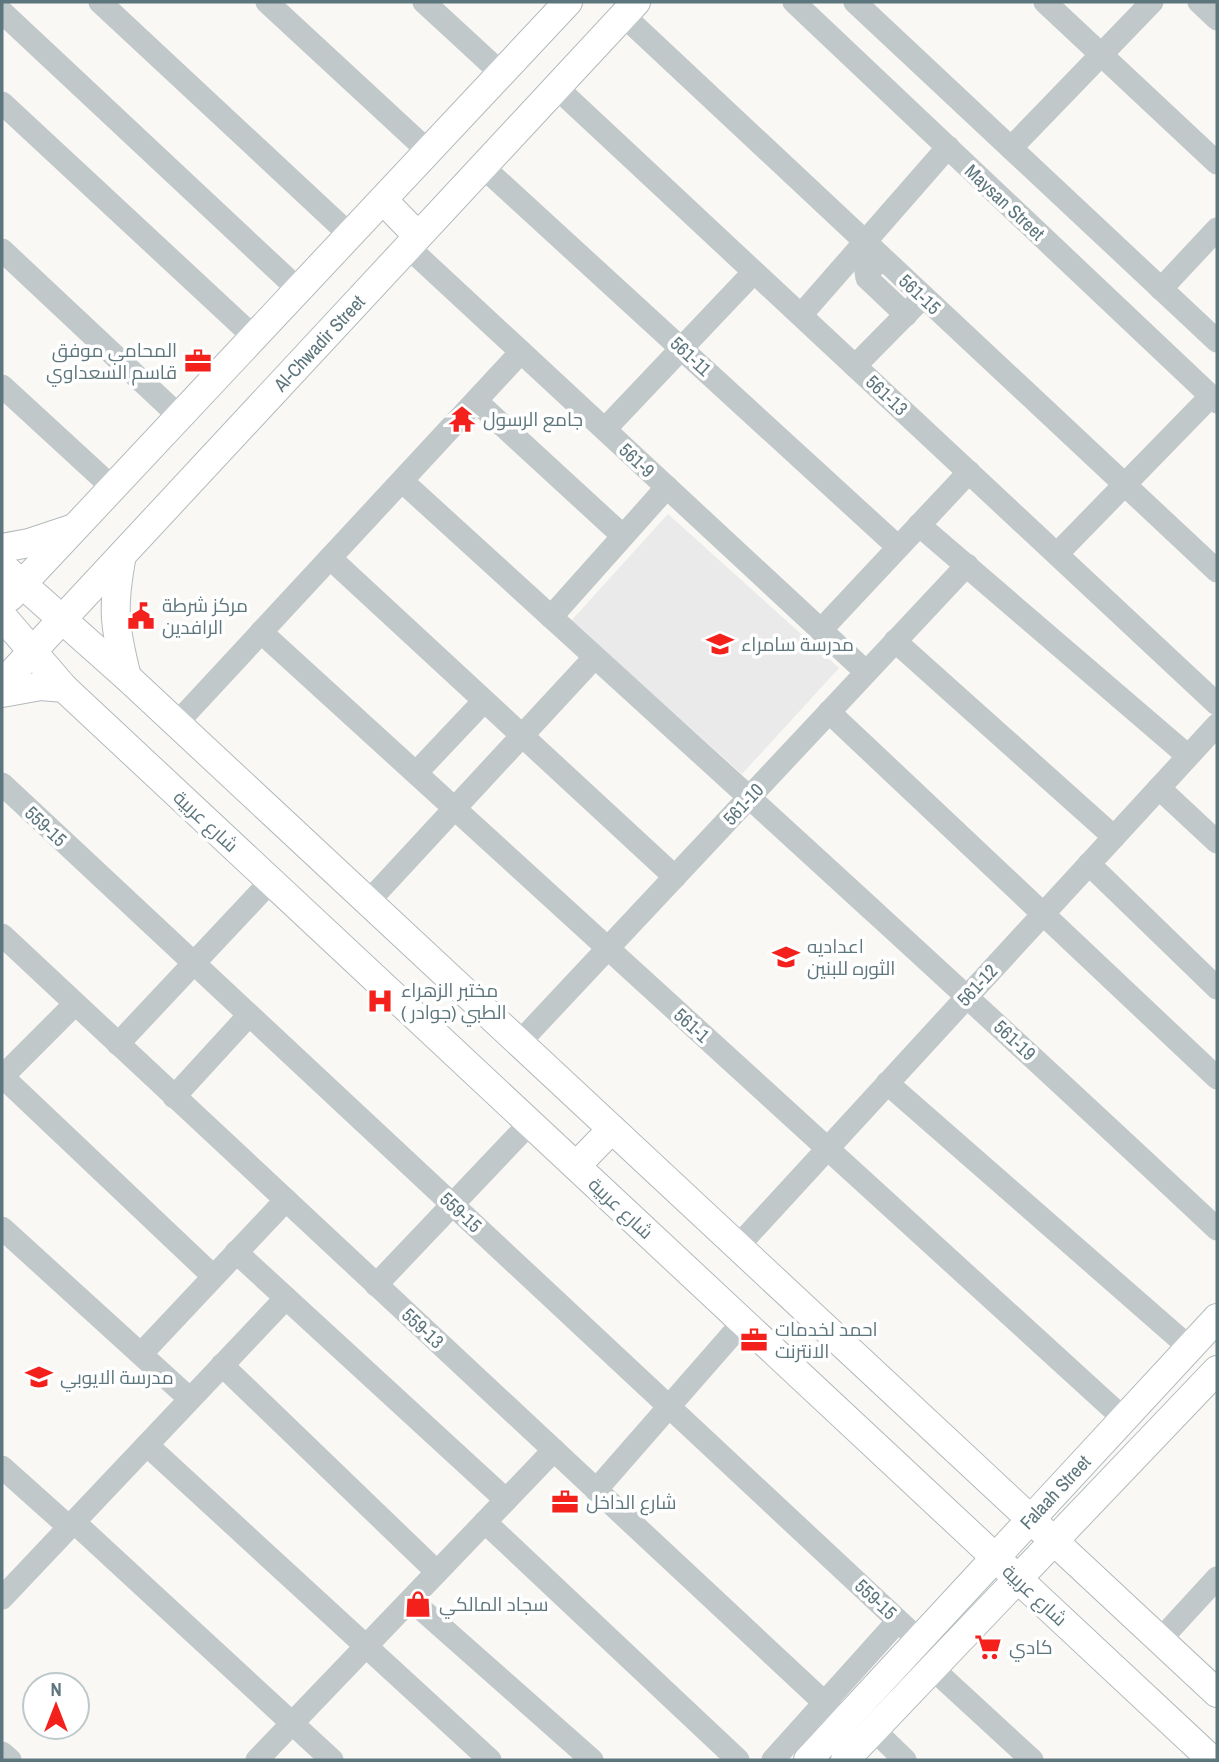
<svg xmlns="http://www.w3.org/2000/svg" width="1219" height="1762" viewBox="0 0 1219 1762" font-family="'Archivo Narrow',Cairo,sans-serif">
<rect width="100%" height="100%" fill="#f9f8f5"/>
<polygon fill="#e9eae9" points="668,514 839,668 742,774 571,621"/>
<g fill="none" stroke-linecap="round" stroke-linejoin="round">
<defs>
<g id="major">
<polyline points="383,200 418,236"/>
<polyline points="2,548 29,543 71,529"/>
<path d="M122,555C112,607 114,626 127,677"/>
<polyline points="2,566 127,677 1217,1693"/>
<polyline points="10,597 568,2"/>
<polyline points="2,616 64,688 1212,1760"/>
<polyline points="2,684 636,2"/>
<polyline points="2,693 41,686 64,688"/>
<polyline points="576,1166 612,1129"/>
<polyline points="808,1760 1217,1318"/>
<polyline points="845,1760 1217,1370"/>
</g>
</defs>
<use href="#major" stroke="#b2babd" stroke-width="30"/>
<g stroke="#c1c8ca" stroke-width="23">
<polyline points="100,2 350,235"/>
<polyline points="267,2 428,151"/>
<polyline points="424,2 501,73"/>
<polyline points="794,2 1217,402"/>
<polyline points="855,2 1217,341"/>
<polyline points="1045,2 1217,163"/>
<polyline points="1199,2 1217,19"/>
<polyline points="2,12 299,290"/>
<polyline points="623,15 1217,571"/>
<polyline points="556,87 1217,704"/>
<polyline points="2,103 254,337"/>
<polyline points="1011,148 1152,2"/>
<polyline points="483,167 898,547"/>
<polyline points="408,247 866,672"/>
<polyline points="2,250 180,417"/>
<polyline points="883,259 866,272 867,278 906,315"/>
<polyline points="1161,289 1217,229"/>
<polyline points="801,315 948,147"/>
<polyline points="855,366 923,297"/>
<polyline points="2,386 113,488"/>
<polyline points="476,401 623,536"/>
<polyline points="605,429 754,272"/>
<path d="M402,481C674,729 948,977 1217,1229"/>
<polyline points="919,525 1188,756"/>
<polyline points="1057,554 1211,396"/>
<polyline points="330,558 675,877"/>
<polyline points="551,617 667,487"/>
<polyline points="821,630 969,472"/>
<polyline points="261,632 1123,1418"/>
<polyline points="895,641 1114,837"/>
<polyline points="829,712 1217,1078"/>
<polyline points="177,723 521,352"/>
<polyline points="416,773 484,701"/>
<polyline points="2,784 920,1641"/>
<polyline points="1159,788 1217,842"/>
<polyline points="1089,864 1217,988"/>
<polyline points="368,902 594,658"/>
<polyline points="2,935 844,1721"/>
<polyline points="519,1043 967,565"/>
<polyline points="118,1044 271,881"/>
<polyline points="2,1076 213,1276"/>
<polyline points="2,1077 75,1004"/>
<polyline points="887,1083 1190,1348"/>
<polyline points="174,1097 249,1015"/>
<polyline points="2,1228 190,1399"/>
<polyline points="738,1246 1217,725"/>
<polyline points="236,1252 506,1500"/>
<polyline points="376,1285 530,1123"/>
<polyline points="141,1354 286,1200"/>
<polyline points="222,1365 437,1572"/>
<polyline points="147,1445 490,1760"/>
<polyline points="2,1467 69,1527"/>
<polyline points="596,1490 743,1322"/>
<polyline points="74,1522 332,1760"/>
<polyline points="485,1522 738,1760"/>
<polyline points="2,1598 286,1298"/>
<polyline points="411,1600 592,1760"/>
<polyline points="1160,1640 1217,1578"/>
<polyline points="932,1668 1032,1760"/>
<polyline points="873,1729 905,1760"/>
<polyline points="2,1753 10,1760"/>
<polyline points="257,1760 554,1450"/>
<polyline points="773,1760 898,1621"/>
</g>
<use href="#major" stroke="#fff" stroke-width="28"/>
</g>
<defs>
<symbol id="office-bare" viewBox="-9 -9 18 18"><path d="M-6-3h4V-5.5h4V-3h4V5H-6ZM-1-4.5V-3h2v-1.5ZM-6 0V1H6V0Z" fill="#f3201b" stroke="#fff" stroke-width="2.5" paint-order="stroke"/></symbol>
<symbol id="temple-bare" viewBox="-9 -9 18 18"><path d="M0-6L5-2H3V0L6.5 2.5H4V6H1.5V3h-3V6H-4V2.5H-6.5L-3 0V-2H-5Z" fill="#f3201b" stroke="#fff" stroke-width="2.5" paint-order="stroke"/></symbol>
<symbol id="civic-bare" viewBox="-9 -9 18 18"><path d="M-.6-6.5H3V-4.5H.6V-3L4-1V1h2V6H-6V1h2V-1L-.6-3ZM-1.2 2.5V6h2.4V2.5Z" fill="#f3201b" stroke="#fff" stroke-width="2.5" paint-order="stroke"/></symbol>
<symbol id="school-bare" viewBox="-9 -9 18 18"><path d="M0-5L7-2L0 1L-7-2ZM-4 1L0 2.5L4 1V4Q0 6-4 4Z" fill="#f3201b" stroke="#fff" stroke-width="2.5" paint-order="stroke"/></symbol>
<symbol id="hospital-bare" viewBox="-9 -9 18 18"><path d="M-5-5h3v3.5h4V-5h3V5h-3V1.5h-4V5h-3Z" fill="#f3201b" stroke="#fff" stroke-width="2.5" paint-order="stroke"/></symbol>
<symbol id="shop-bare" viewBox="-9 -9 18 18"><path d="M-5-2.5h2.3a2.7 3.5 0 0 1 5.4 0H5L5.5 6h-11ZM-1.5-2.5h3a1.5 2.3 0 0 0-3 0Z" fill="#f3201b" stroke="#fff" stroke-width="2.5" paint-order="stroke"/></symbol>
<symbol id="supermarket-bare" viewBox="-9 -9 18 18"><path d="M-6-5.5h2.5l.6 2H6L4.5 2H-2.5L-4.4-4H-6ZM-1.5 3.2a1.3 1.3 0 1 0 .1 0ZM3 3.2a1.3 1.3 0 1 0 .1 0Z" fill="#f3201b" stroke="#fff" stroke-width="2.5" paint-order="stroke"/></symbol>
</defs>
<g fill-rule="evenodd">
<use href="#office-bare" x="179" y="342" width="38" height="38"/>
<use href="#temple-bare" x="443" y="400" width="38" height="38"/>
<use href="#civic-bare" x="122" y="597" width="38" height="38"/>
<use href="#school-bare" x="701" y="625" width="38" height="38"/>
<use href="#school-bare" x="767" y="938" width="38" height="38"/>
<use href="#hospital-bare" x="361" y="982" width="38" height="38"/>
<use href="#office-bare" x="735" y="1321" width="38" height="38"/>
<use href="#school-bare" x="20" y="1358" width="38" height="38"/>
<use href="#office-bare" x="546" y="1483" width="38" height="38"/>
<use href="#shop-bare" x="399" y="1585" width="38" height="38"/>
<use href="#supermarket-bare" x="969" y="1628" width="38" height="38"/>
</g>
<g text-anchor="middle" dominant-baseline="central" stroke-width="7" stroke-linejoin="round" paint-order="stroke">
<g font-size="19" fill="#5d767d" stroke="#fff">
<text transform="translate(1005 202) rotate(43)">Maysan Street</text>
<text transform="translate(920 294) rotate(43)">561-15</text>
<text transform="translate(319 343) rotate(-47)">Al-Chwadir Street</text>
<text transform="translate(691 356) rotate(43)">561-11</text>
<text transform="translate(887 395) rotate(43)">561-13</text>
<text transform="translate(637 460) rotate(43)">561-9</text>
<text transform="translate(743 804) rotate(-47)">561-10</text>
<text transform="translate(206 821) rotate(43)">شارع عربية</text>
<text transform="translate(46 826) rotate(43)">559-15</text>
<text transform="translate(977 985) rotate(-47)">561-12</text>
<text transform="translate(692 1025) rotate(42)">561-1</text>
<text transform="translate(1015 1040) rotate(43)">561-19</text>
<text transform="translate(621 1208) rotate(43)">شارع عربية</text>
<text transform="translate(461 1212) rotate(43)">559-15</text>
<text transform="translate(423 1328) rotate(43)">559-13</text>
<text transform="translate(1055 1492) rotate(-47)">Falaah Street</text>
<text transform="translate(1035 1595) rotate(43)">شارع عربية</text>
<text transform="translate(876 1599) rotate(43)">559-15</text>
</g>
<g font-size="19" fill="#5d767d" stroke="#fff" text-anchor="start">
<text x="177" y="350" text-anchor="end">المحامي موفق<tspan x="177" dy="22">قاسم السعداوي</tspan></text>
<text x="483" y="419">جامع الرسول</text>
<text x="162" y="605">مركز شرطة<tspan x="162" dy="22">الرافدين</tspan></text>
<text x="741" y="644">مدرسة سامراء</text>
<text x="807" y="946">اعداديه<tspan x="807" dy="22">الثوره للبنين</tspan></text>
<text x="401" y="990">مختبر الزهراء<tspan x="401" dy="22">الطبي (جوادر )</tspan></text>
<text x="775" y="1329">احمد لخدمات<tspan x="775" dy="22">الانترنت</tspan></text>
<text x="60" y="1377">مدرسة الايوبي</text>
<text x="586" y="1502">شارع الداخل</text>
<text x="439" y="1604">سجاد المالكي</text>
<text x="1009" y="1647">كادي</text>
</g>
</g>
<rect width="1219" height="1762" fill="none" stroke="#5d767d" stroke-width="7"/>
<g transform="translate(56 1706)"><circle r="33" fill="#ffffff" stroke="#bec8cb" stroke-width="2"/>
<path d="M0-5L12 26L0 18L-12 26Z" fill="#f3201b"/>
<text y="-10" font-size="19" font-weight="bold" text-anchor="middle" fill="#5d767d">N</text>
</g>
</svg>
